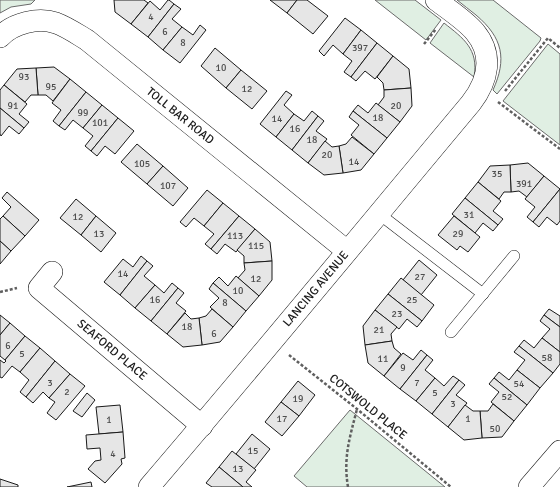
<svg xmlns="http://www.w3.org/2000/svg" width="560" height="487" viewBox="0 0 560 487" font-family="Signika,sans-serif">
<rect width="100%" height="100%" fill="#fff"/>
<g fill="#e0efe3" stroke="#6a6a6a">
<polygon points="0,0 35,0 31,4 11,7 0,13"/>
<polygon points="375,0 415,0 441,20 426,40"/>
<path d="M457,0H493L541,38L540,41L497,94L493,90C507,59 503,38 476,15C470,10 463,5 457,0Z"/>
<path d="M444,23C463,38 479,49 474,77L430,43Z"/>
<polygon points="548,44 560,54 560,145 503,101"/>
<polygon points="350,410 445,487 307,487 294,476"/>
</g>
<g fill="#e6e6e6" stroke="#1a1a1a">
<polygon points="114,0 144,0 148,3 131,24 115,12"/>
<polygon points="168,0 169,0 174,4 148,37 131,24 150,1 160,10"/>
<polygon points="270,0 297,0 287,13"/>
<polygon points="297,0 307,0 328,16 313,34 287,13"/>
<polygon points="174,4 181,9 172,19 182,27 163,50 148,37"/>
<polygon points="345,18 361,30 343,54 333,45 324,56 319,51"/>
<polygon points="200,25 206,30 180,63 163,50 182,27 193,35"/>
<polygon points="361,30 377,43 351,77 344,72 352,61 343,54"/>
<polygon points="377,43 393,56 375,79 365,71 356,81 351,77"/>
<polygon points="215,48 241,70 226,88 201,66"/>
<polygon points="393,56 409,69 411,88 384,90 383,83 377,77"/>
<polygon points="54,67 70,79 53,101 46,95 38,95 36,68"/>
<polygon points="36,68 38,95 31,95 25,102 4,85 17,69"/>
<polygon points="241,70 267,91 252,109 226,88"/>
<polygon points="70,79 86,92 59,126 53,121 61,110 52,103"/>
<polygon points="4,85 27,104 19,114 29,122 24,128 0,108 0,90"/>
<polygon points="411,88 412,106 400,122 378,105 384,97 384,90"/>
<polygon points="286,91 292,95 284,105 294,114 276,137 260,124"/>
<polygon points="86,92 102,105 83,128 73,120 65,130 59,126"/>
<polygon points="376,103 400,122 387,138 353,111 358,105 368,113"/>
<polygon points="102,105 118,118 91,151 85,146 93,136 83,128"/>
<polygon points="0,108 24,128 19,134 9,126 1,136 0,134"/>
<polygon points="312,111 318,116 292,150 276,137 294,114 304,121"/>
<polygon points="353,111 387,138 374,154 351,135 359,125 349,117"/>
<polygon points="318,116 324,121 316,131 327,139 308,163 292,150"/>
<polygon points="118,118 134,131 115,154 105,146 97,156 91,151"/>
<polygon points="352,137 374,154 361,170 343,173 339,146 346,144"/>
<polygon points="325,141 332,147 339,146 343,173 324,175 308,163"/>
<polygon points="137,144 163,166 147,184 121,162"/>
<polygon points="528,163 544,176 527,197 519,191 511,192 510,165"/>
<polygon points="510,165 511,192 504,192 499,199 478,182 490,166"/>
<polygon points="163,166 188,188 173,206 147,184"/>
<polygon points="544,176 560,189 533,222 527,217 535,207 525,199"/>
<polygon points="478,182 501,201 493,211 503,219 498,225 465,198"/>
<polygon points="560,189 560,221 557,225 547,217 539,227 533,222"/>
<polygon points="207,190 223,203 204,226 194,218 186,227 180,222"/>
<polygon points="7,192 39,220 25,236 3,216 11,207 2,198"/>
<polygon points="465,198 498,225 493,231 483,223 475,233 452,214"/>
<polygon points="76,199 96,216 81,235 60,218"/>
<polygon points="223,203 239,216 211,249 205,244 214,234 204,226"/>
<polygon points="3,216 25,236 11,251 0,241 0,219"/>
<polygon points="96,216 116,233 101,252 81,235"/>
<polygon points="239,216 255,229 236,252 225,244 217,254 211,249"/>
<polygon points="454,216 480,237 468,252 460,246 457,250 438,235"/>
<polygon points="255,229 270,242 272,261 244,263 244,256 237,250"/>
<polygon points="0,241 11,251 0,264"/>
<polygon points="141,256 147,261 120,295 104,282 123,259 133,267"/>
<polygon points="419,260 437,275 421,295 403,280"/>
<polygon points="147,261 153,266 144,276 155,285 135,308 120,295"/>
<polygon points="272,261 272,280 259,296 238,278 245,270 244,263"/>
<polygon points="236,276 259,296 246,311 213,283 219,277 228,286"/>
<polygon points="401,278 434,305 422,321 388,294"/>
<polygon points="172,283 178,288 151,321 135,308 155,285 164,293"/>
<polygon points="213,283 246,311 233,327 210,307 219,298 209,289"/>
<polygon points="178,288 184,293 176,303 186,311 167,334 151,321"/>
<polygon points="388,294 422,321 417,327 407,319 399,329 375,310"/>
<polygon points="212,309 233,327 220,342 202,345 199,318 206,316"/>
<polygon points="549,309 560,316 560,327 544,315"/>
<polygon points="375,310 397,327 391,334 392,341 365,345 363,326"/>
<polygon points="185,313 191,319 199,318 202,345 183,347 167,334"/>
<polygon points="0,315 10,323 0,335"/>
<polygon points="544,315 560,327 560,352 542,338 550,329 540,321"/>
<polygon points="10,323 25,336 5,360 0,356 0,335"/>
<polygon points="25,336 40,348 20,372 12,366 2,378 0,377 0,360 4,363 6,361 5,360"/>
<polygon points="542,338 560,352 560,364 553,373 519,346 524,340 534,348"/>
<polygon points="392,341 394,348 401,354 384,376 368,363 365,345"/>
<polygon points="519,346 553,373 540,388 517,370 525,360 514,352"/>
<polygon points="40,348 55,361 26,397 20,392 29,380 20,372"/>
<polygon points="421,350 427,355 400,389 384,376 403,353 413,360"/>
<polygon points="427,355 433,360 425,370 435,378 416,401 400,389"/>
<polygon points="55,361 70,374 49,398 43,392 33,403 26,397"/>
<polygon points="517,370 540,388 527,405 494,378 499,372 509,380"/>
<polygon points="70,374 85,386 56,420 47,413 55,402 49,398"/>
<polygon points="453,376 459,380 432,414 416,401 435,378 444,386"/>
<polygon points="494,378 527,405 514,421 491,402 499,392 489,384"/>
<polygon points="459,380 465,385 456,395 467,403 448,427 432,414"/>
<polygon points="298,381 315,395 299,416 281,402"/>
<polygon points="87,393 95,400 82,417 73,411"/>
<polygon points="281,402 299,416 282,436 265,422"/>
<polygon points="493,404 514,421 502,437 482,438 480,411 488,411"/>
<polygon points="120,405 123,432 99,434 96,407"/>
<polygon points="465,405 473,411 480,411 482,438 464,440 448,427"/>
<polygon points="123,432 125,458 121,459 122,464 105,483 88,469 95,461 101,460 100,448 87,449 86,435"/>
<polygon points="252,434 270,449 254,469 236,454"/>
<polygon points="232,451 256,470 246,482 252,487 243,487 219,467"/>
<polygon points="219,467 243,487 212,487 206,483"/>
<polygon points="0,479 18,485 18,487 0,487"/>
<polygon points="91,482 92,487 67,487"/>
</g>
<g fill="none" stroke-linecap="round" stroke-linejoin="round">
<defs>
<g id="service">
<polyline points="378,213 483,294"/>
<polyline points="451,332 514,256"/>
</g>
<g id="minor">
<path d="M0,37C13,23 38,17 56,23C67,27 77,34 87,40L347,251"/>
<polyline points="52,272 39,288 202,426"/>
<path d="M149,487C258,360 364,231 471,103C488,81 494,55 475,32C466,21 448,9 436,0"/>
<polyline points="529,487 560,451"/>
</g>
</defs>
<use href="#service" stroke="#1a1a1a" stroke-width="12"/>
<use href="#minor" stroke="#1a1a1a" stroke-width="22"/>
<g stroke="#5f5f5f" stroke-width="2.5" stroke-dasharray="3 2" stroke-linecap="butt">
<polyline points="424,44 436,29"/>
<polyline points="505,91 548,38 560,48"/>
<polyline points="498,102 560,149"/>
<polyline points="0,292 17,288"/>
<polyline points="289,355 357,409 451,487"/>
<path d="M348,487C343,457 350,437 357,409"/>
</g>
<use href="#service" stroke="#fff" stroke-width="11"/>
<use href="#minor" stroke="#fff" stroke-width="21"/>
</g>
<g text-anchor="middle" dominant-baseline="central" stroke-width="3" stroke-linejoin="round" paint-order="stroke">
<g font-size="10" fill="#4d4d4d">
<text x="151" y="17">4</text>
<text x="165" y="32">6</text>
<text x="183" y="43">8</text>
<text x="360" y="48">397</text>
<text x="221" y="68">10</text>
<text x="24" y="77">93</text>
<text x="51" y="87">95</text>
<text x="247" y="89">12</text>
<text x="13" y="106">91</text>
<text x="396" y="106">20</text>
<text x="83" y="113">99</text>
<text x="378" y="118">18</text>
<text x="277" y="119">14</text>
<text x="100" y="123">101</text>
<text x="295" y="129">16</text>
<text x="312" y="140">18</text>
<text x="327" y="155">20</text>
<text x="354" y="162">14</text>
<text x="142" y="164">105</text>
<text x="497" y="174">35</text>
<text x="524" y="184">391</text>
<text x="168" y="186">107</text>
<text x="469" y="215">31</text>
<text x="78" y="217">12</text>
<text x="99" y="234">13</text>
<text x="458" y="234">29</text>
<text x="235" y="236">113</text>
<text x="256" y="246">115</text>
<text x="123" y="274">14</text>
<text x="420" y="277">27</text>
<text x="256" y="279">12</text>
<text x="238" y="291">10</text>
<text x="155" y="300">16</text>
<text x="412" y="300">25</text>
<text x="225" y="303">8</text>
<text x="397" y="314">23</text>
<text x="187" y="327">18</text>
<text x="379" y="330">21</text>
<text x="214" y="334">6</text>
<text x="8" y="346">6</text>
<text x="22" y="354">5</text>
<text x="547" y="358">58</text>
<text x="383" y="359">11</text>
<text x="403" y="368">9</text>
<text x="50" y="383">3</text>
<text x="417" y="383">7</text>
<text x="519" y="384">54</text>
<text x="67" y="392">2</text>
<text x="435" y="393">5</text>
<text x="507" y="397">52</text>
<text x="298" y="399">19</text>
<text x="453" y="404">3</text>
<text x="282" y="419">17</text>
<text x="468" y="419">1</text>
<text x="109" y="420">1</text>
<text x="495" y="429">50</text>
<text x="253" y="451">15</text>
<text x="113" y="454">4</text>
<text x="238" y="469">13</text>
</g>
<g font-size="12" fill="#1a1a1a" stroke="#fff">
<text transform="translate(180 116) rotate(39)">TOLL BAR ROAD</text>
<text transform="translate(316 289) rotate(-50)">LANCING AVENUE</text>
<text transform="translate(112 350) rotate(40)">SEAFORD PLACE</text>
<text transform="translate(368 407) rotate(39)">COTSWOLD PLACE</text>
</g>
</g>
</svg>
